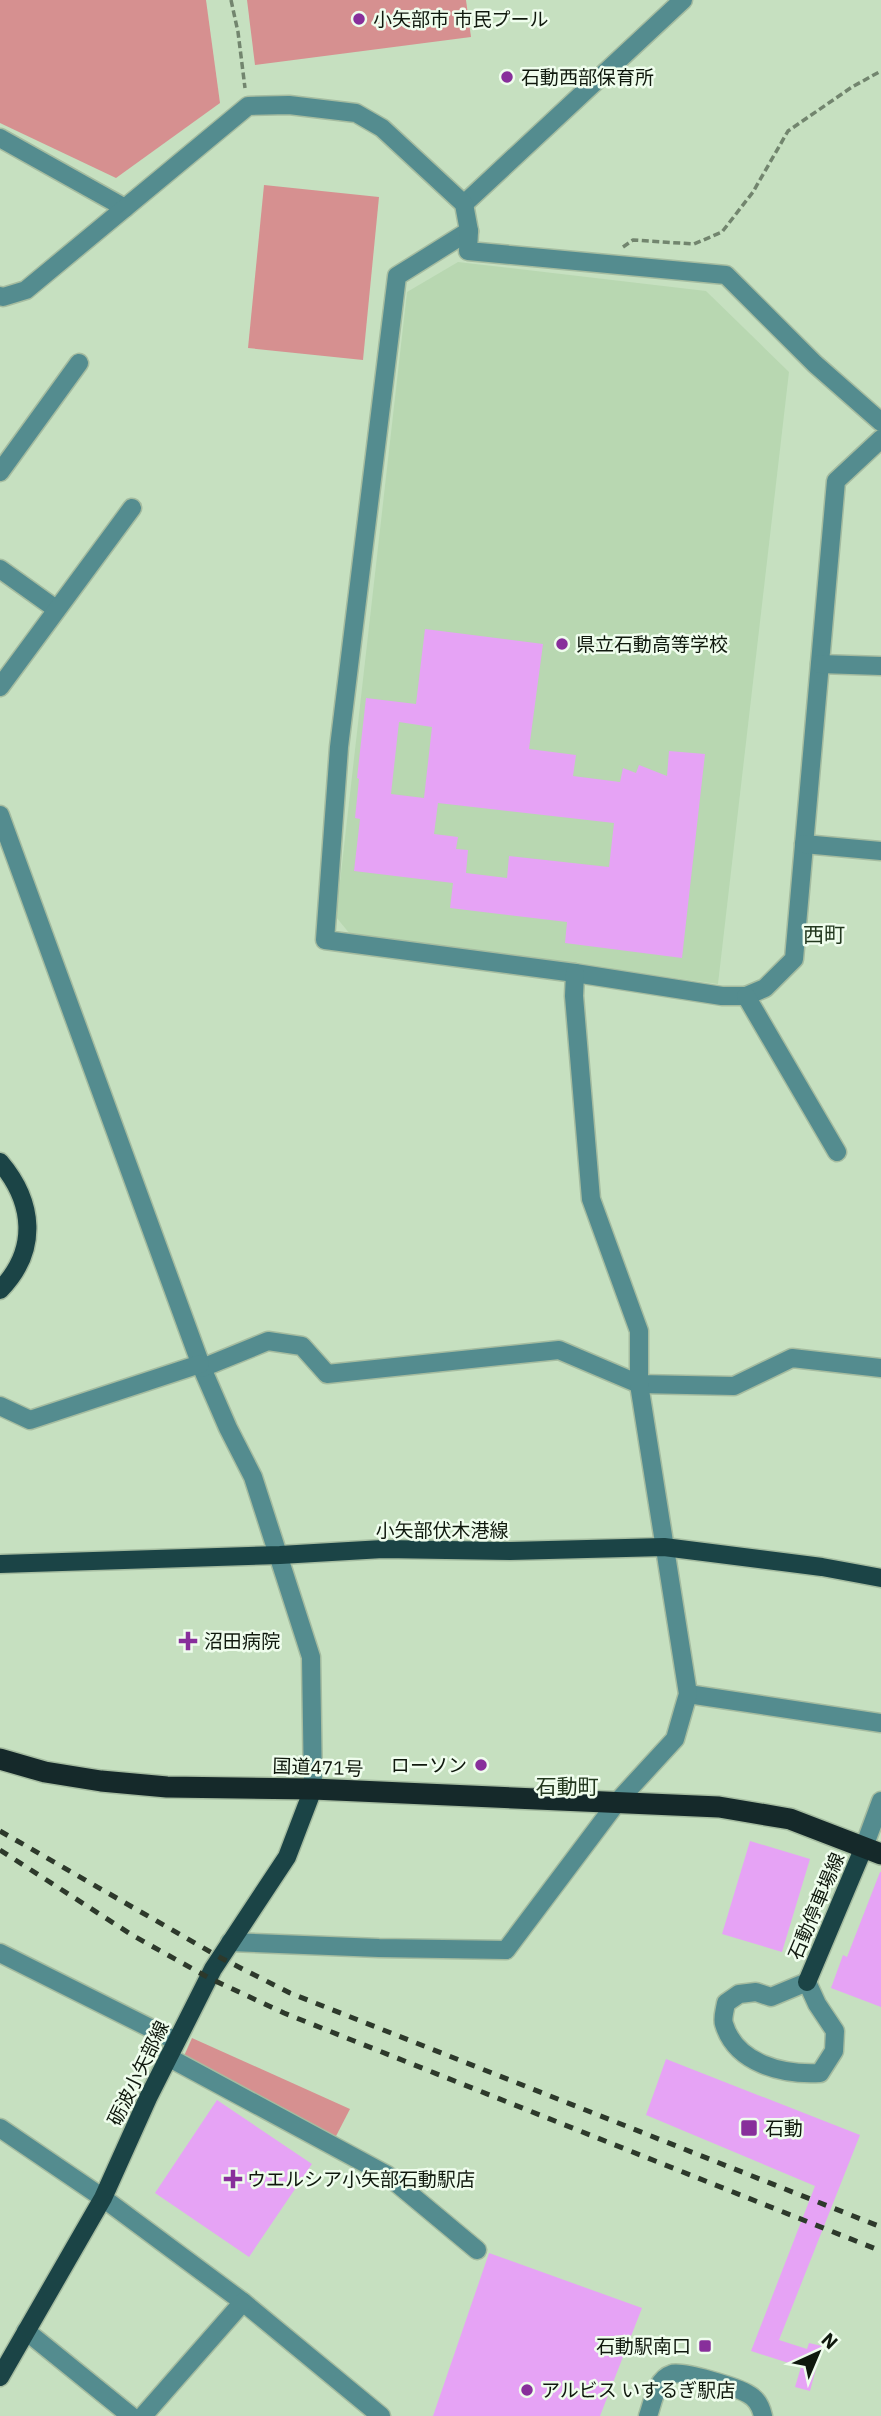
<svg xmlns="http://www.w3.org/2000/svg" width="881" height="2416" viewBox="0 0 881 2416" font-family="'IBM Plex Sans','Noto Sans JP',sans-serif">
<rect width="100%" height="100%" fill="#c6e0c0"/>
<polygon fill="#b8d7b1" points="458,262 706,291 789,372 718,984 350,934 336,917 407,292"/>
<g fill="#d69090">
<polygon points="0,0 206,0 220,103 116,178 0,123"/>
<polygon points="247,0 466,0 471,37 255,65"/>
<polygon points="264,185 379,197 363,360 248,348"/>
<polygon points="192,2038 350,2109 334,2140 184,2056"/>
</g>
<g fill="#e6a3f5" fill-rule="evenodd">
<path d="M425,629L543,644L529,749L576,755L573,776L620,782L623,768L636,773L639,765L667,776L669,751L705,754L682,958L565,943L567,922L450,908L453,883L354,871L360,819L355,818L359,779L357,778L366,698L416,704ZM399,722L432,727L424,798L391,794ZM438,803L614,823L609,867L509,856L507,878L466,873L468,850L456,849L458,837L434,834Z"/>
<polygon points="750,1841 810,1859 782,1952 722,1934"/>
<polygon points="880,1872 881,1872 881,2007 831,1988 843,1955 847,1957"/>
<polygon points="666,2059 860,2135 779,2340 807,2349 809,2343 822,2346 810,2391 795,2387 801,2367 751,2351 815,2186 646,2115"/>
<polygon points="217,2100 312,2164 249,2257 155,2193"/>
<polygon points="489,2253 642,2308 600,2416 433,2416"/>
</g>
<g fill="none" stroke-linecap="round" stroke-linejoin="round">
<defs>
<g id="minor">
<polyline points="0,138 125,208"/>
<polyline points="464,204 683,0"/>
<polyline points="469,231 397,276 339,747 325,940 575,973 722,996 746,996 765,988 794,959 836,481 881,439"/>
<polyline points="0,296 3,297 26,290 248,106 289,105 356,113 382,128 464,204 469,231 468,251 726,275 815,364 881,422"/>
<polyline points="0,472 79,363"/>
<polyline points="0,569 56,609"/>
<polyline points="820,664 881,666"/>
<polyline points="0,687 132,508"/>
<polyline points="0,815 202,1368 228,1428 253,1477 311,1657 313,1789"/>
<polyline points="804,844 881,851"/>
<polyline points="746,996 837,1152"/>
<polyline points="202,1368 268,1341 302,1346 327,1374 559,1350 639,1384 734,1386 792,1358 881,1368"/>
<polyline points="0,1406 30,1420 200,1364"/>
<polyline points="688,1694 881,1723"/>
<polyline points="864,1847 881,1801"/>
<polyline points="230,1942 379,1948 506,1950 618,1801 675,1739 688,1694 639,1384 639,1331 591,1199 574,996 575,973"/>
<polyline points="0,1953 176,2041"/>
<path d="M807,1982L817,2004L835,2031L834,2051L820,2073C783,2075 736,2064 724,2024C722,2018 725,2010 726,2003L739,1994L756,1992L771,1997Z"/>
<polyline points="168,2057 387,2175 477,2250"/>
<polyline points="0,2128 103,2198 243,2302 381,2416"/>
<polyline points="26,2331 131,2416"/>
<polyline points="143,2416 243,2302"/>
<path d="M648,2416C653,2402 656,2379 672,2374C681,2370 739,2388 748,2394C756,2398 761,2407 763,2416"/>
</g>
<g id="major">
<path d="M0,1162C34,1202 39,1250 0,1290"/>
<polyline points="0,1564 280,1555 383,1549 510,1551 664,1547 822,1567 881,1578"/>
<polyline points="807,1982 864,1847"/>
<polyline points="0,2377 103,2198 148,2098 213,1969 287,1857 313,1789"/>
</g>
<polyline id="highway" points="0,1759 45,1772 101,1781 167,1787 313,1789 719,1807 790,1819 881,1854"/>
</defs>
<use href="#minor" stroke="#a5bca0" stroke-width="21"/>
<use href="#major" stroke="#a5bca0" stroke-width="21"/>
<use href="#highway" stroke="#a5bca0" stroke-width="24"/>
<g stroke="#72856e" stroke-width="3.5" stroke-dasharray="7 3.5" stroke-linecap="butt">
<polyline points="231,0 238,32 245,88"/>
<polyline points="623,247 633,240 694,244 722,232 753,192 788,131 852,87 881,71"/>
</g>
<use href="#minor" stroke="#548c8f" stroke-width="18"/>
<use href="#major" stroke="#1b4446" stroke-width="18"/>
<use href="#highway" stroke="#15292a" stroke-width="21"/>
<g stroke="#2d392b" stroke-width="5" stroke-dasharray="9 9" stroke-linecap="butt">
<polyline points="0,1831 221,1958 290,1993 881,2227"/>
<polyline points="0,1850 132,1935 209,1978 284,2013 881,2251"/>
</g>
</g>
<g fill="#882f9b" stroke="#effded" stroke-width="2.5">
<circle cx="359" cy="19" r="7"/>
<circle cx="507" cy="77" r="7"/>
<circle cx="562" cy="644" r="7"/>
<path d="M184.5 1630.5h7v7h7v7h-7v7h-7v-7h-7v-7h7z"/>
<circle cx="481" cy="1765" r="7"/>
<rect x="740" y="2119" width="18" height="18" rx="3.5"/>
<path d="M229.5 2168.5h7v7h7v7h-7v7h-7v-7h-7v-7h7z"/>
<rect x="698" y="2339" width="14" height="14" rx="3.5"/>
<circle cx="527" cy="2390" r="7"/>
</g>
<g text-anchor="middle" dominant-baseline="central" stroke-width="5" stroke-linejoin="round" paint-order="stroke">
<g font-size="19" fill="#0f180d" stroke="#effded" text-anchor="start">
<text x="373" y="19">小矢部市 市民プール</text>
<text x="521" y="77">石動西部保育所</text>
<text x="576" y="644">県立石動高等学校</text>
<text x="204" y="1641">沼田病院</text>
<text x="467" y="1765" text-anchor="end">ローソン</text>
<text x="765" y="2128">石動</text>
<text x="247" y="2179">ウエルシア小矢部石動駅店</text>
<text x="691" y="2346" text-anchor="end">石動駅南口</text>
<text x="541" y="2390">アルビス いするぎ駅店</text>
</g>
<g font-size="19" fill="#0f180d" stroke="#effded">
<text x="442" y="1530">小矢部伏木港線</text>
<text transform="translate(318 1767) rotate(2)">国道471号</text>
<text transform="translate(816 1906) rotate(-67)">石動停車場線</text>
<text transform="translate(138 2073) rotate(-64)">砺波小矢部線</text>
</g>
<g font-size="21" fill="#22371e" stroke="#effded">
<text x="824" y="934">西町</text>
<text x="567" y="1786">石動町</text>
</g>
</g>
<g transform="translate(818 2353) rotate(44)" stroke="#effded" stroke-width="5" paint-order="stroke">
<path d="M0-5L12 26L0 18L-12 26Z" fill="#0f180d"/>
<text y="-10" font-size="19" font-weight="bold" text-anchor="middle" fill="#0f180d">N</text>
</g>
</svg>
